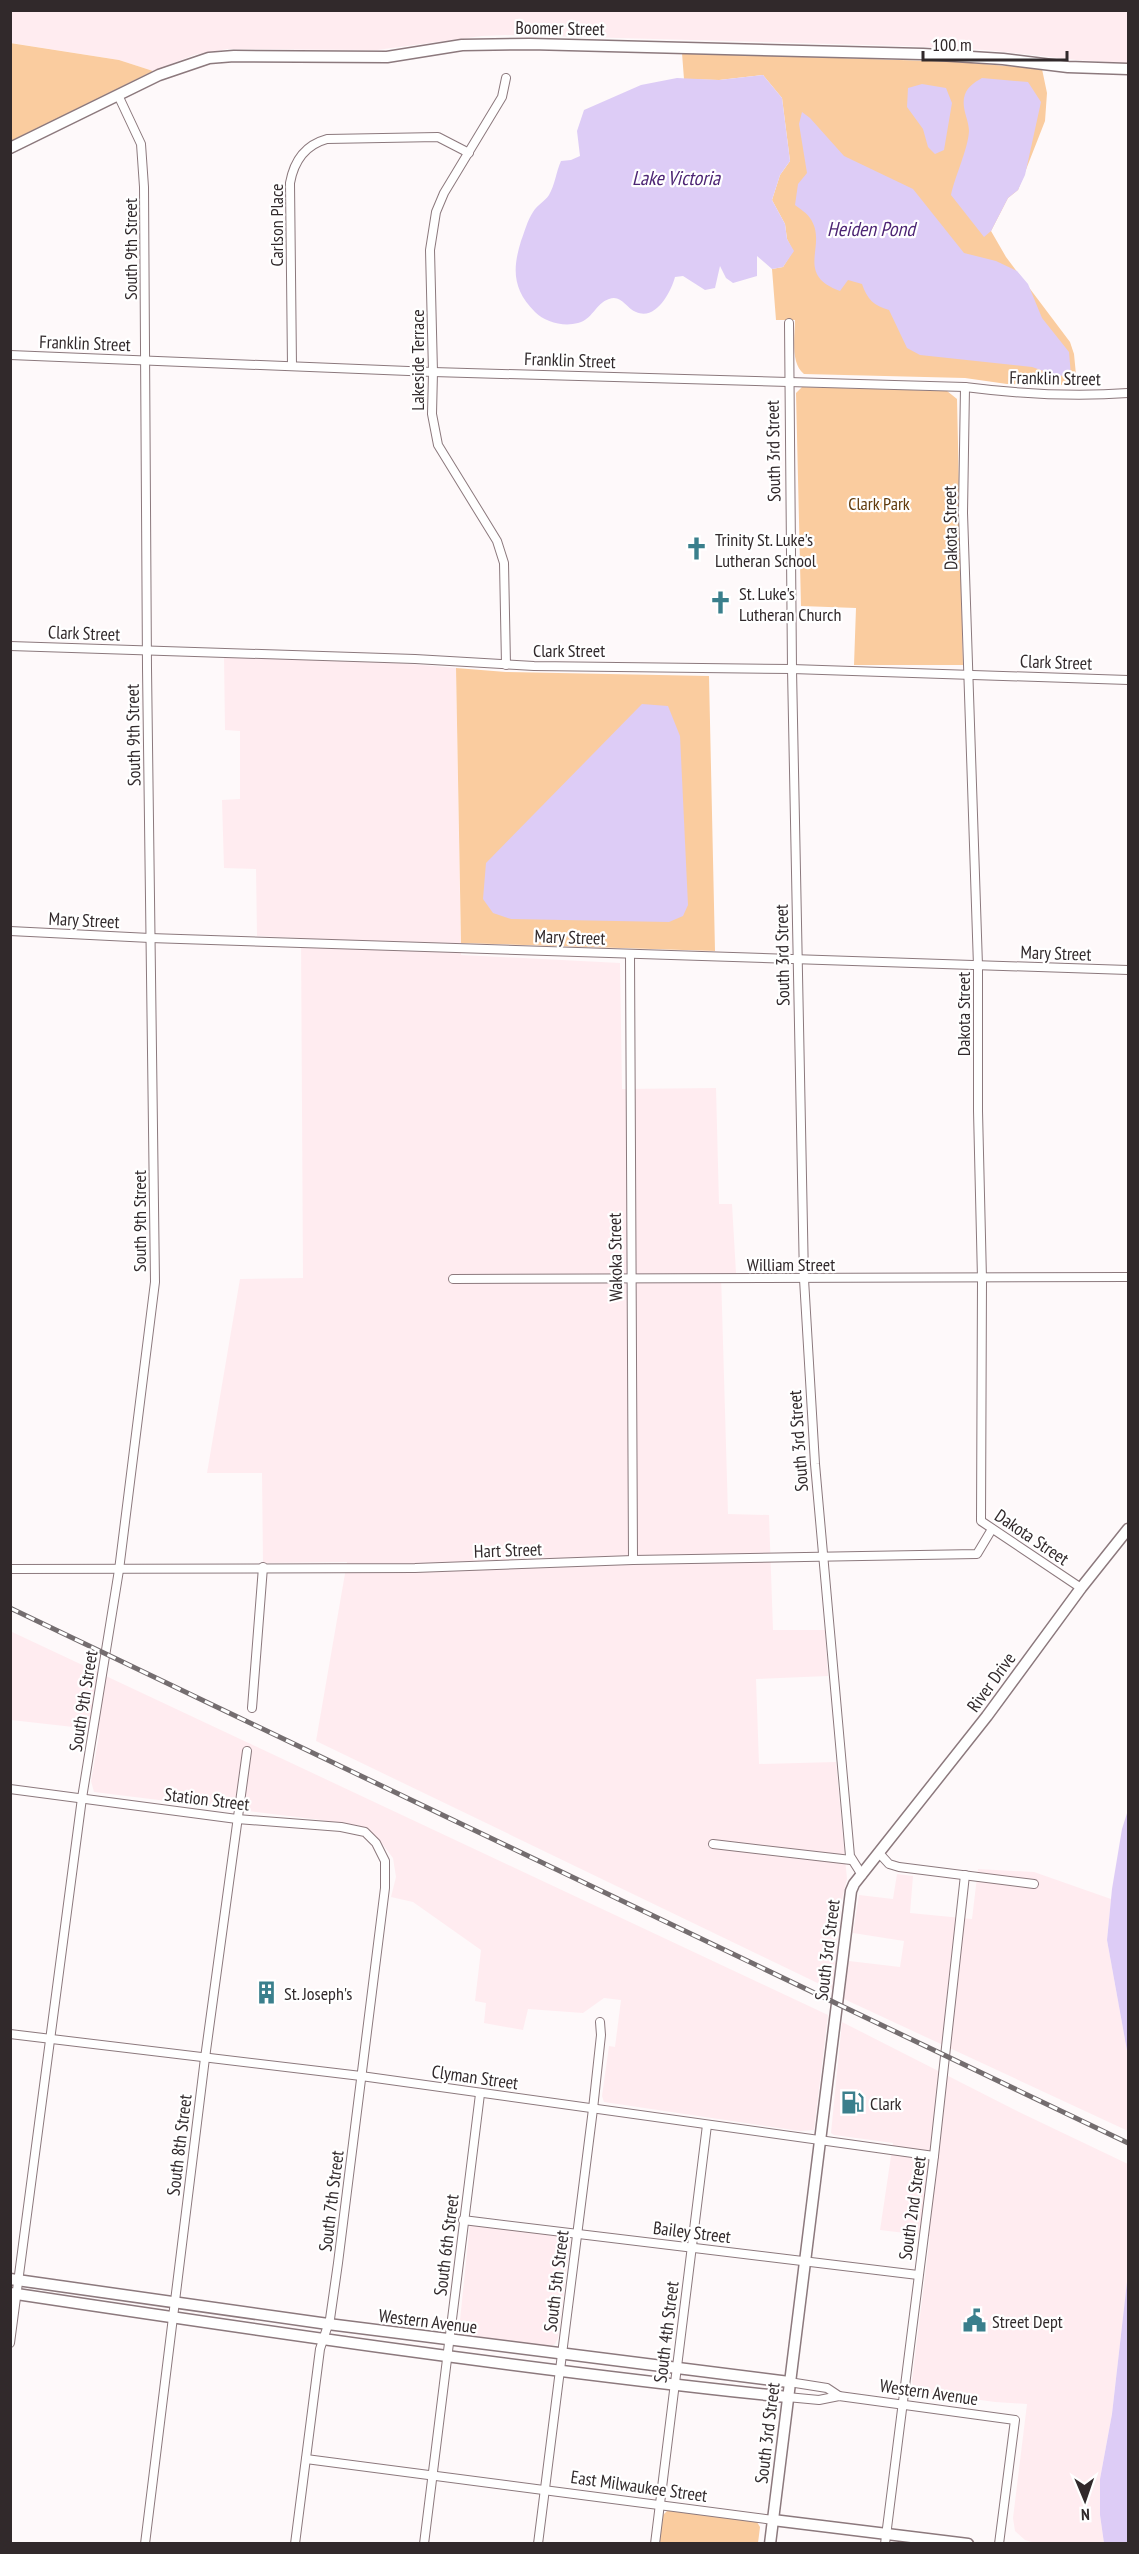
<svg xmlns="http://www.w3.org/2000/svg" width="1139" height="2554" viewBox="0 0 1139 2554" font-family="'PT Sans Narrow',sans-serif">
<rect width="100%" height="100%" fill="#fef9fa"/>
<g fill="#ffecf0">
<polygon points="1128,10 1128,63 1077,60 985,50 905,46 505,35 482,36 377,50 227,49 194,55 153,71 119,60 11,43 10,11"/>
<polygon points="224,657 400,663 456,668 461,955 620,963 622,1089 716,1088 719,1204 732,1204 736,1273 721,1274 728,1514 769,1515 773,1630 825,1630 828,1676 756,1679 759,1764 836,1762 847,1879 842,1899 832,1990 316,1741 347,1562 263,1563 262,1473 207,1473 240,1279 303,1278 301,938 257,936 256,869 224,868 222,800 240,799 240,731 225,730"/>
<polygon points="10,1631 828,2015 814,2130 800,2131 604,2102 602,2096 609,2046 615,2047 621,2000 604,1998 583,2013 528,2009 523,2030 484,2023 486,2003 475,2001 481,1950 413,1902 391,1897 396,1877 393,1858 380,1841 367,1831 321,1820 94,1792 91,1781 100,1730 11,1720"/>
<polygon points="978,1869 1034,1872 1111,1899 1107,1940 1128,2056 1128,2131 844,1999 849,1961 900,1967 904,1941 853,1933 859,1895 893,1899 897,1874 913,1876 910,1913 972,1919"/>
<polygon points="842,2022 1019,2112 1128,2164 1128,2273 1112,2414 1100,2479 1100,2515 1104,2543 1032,2542 1025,2540 1015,2531 1013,2518 1027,2404 995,2402 916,2391 913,2388 912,2380 930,2236 880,2230 893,2143 834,2135 831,2133"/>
<polygon points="470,2223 571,2236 558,2338 555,2344 551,2346 466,2335 459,2330"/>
</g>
<g fill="#facc9f">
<polygon points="10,43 119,60 153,71 11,141"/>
<path d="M682,53L961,62L1042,69L1047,93L1045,121L1018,190L1008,198L991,231L1006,257L1070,342L1074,354L1077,385L1007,384L965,378L804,374C790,363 795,336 795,320H776L772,269L783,267L793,251L787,239L785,224L772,200L780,175L790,161L782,98L763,75L719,80L684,79Z"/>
<polygon points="802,387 947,391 957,399 963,665 854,665 856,608 801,606 796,393"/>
<polygon points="456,668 506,672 709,676 715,951 461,943"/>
<polygon points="668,2510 757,2522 760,2527 758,2543 659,2543 663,2515"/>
</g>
<g fill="#ddccf6">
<path d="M763,75L782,98L790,161L780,175L772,200L785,224L787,239L794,251L783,267L772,269L757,256V276L733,283L726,278L720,266L715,288L705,290L683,276L675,277C671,292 656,321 636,312C626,308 621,294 609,299C596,303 592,320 578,323C563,327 545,322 535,312C513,290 512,270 521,241C525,231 527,221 533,212C537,205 545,201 549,195C555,185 556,172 561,161L571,160L580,156L577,131L584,110L641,85L677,78L719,80Z"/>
<path d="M982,78L1028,82L1041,102L1025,175L1018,190L1008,198L991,231L984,237L951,195C955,176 968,149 969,131C969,120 962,110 964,98C966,88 973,83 982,78Z"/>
<polygon points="922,84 946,88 952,103 944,150 935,154 928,147 923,129 907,107 908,88"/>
<path d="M802,112L810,118L844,156L913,189L964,253L996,261L1017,271L1028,284L1042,318L1069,352L1071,375L1058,376L1032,367L920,355L907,348L889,310C874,306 867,299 862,284L848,280L840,291C793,274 829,245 810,218C807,213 800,209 795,205L798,184L807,173L799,124Z"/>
<polygon points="642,704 668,706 680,736 688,905 683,916 669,922 511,919 493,913 483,899 486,863"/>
<polygon points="1128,1810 1128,2056 1107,1940 1112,1889 1122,1829"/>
<polygon points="1128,2273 1128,2543 1104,2543 1100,2515 1100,2479 1112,2414"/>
</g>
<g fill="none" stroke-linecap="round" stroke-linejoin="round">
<defs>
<g id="street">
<polyline points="789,323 792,669 804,1279 815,1464 850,1856 862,1875"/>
<path d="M10,355L433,372L965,387C1020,394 1074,397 1128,393"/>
<path d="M292,366L290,183C294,161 305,145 327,139L438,137L469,153"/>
<polyline points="965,387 963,513 978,966 978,1111 982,1279 981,1521 1081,1588"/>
<polyline points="10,646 415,659 534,666 792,669 1128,680"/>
<polyline points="506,665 504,563 497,541 438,445 432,414 433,372 430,250 436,212 444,193 502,97 506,78"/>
<polyline points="10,931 150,938 1128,970"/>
<polyline points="630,954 633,1560"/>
<polyline points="453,1279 1128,1277"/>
<polyline points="10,1569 415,1568 633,1560 977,1554 992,1529"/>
<polyline points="252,1708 263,1567"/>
<polyline points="10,1789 237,1819 341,1827 365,1832 376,1843 385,1861 385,1888 338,2263 330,2319 320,2349 295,2544"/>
<polyline points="713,1844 851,1860"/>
<polyline points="879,1853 889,1864 899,1867 1034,1884"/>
<polyline points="10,2034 361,2076 934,2156"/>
<polyline points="463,2220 918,2275"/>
<polyline points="10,2343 82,1798 119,1570 155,1282 147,668 144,187 141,144 118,95"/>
<polyline points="789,2382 827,2388 839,2396"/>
<polyline points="787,2397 819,2400 839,2396 1015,2420 999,2544"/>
<polyline points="306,2459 773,2520"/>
<polyline points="145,2544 205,2058 247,1751"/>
<polyline points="424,2544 480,2094"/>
<polyline points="538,2544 593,2109 601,2035 600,2022"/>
<polyline points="655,2544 707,2125"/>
<polyline points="885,2544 934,2156 965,1875"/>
</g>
<g id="secondary">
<polyline points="10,148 159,75 209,58 234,56 387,57 462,45 530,44 923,54 1003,59 1068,67 1128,69"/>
<polyline points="10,2279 328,2324 789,2382"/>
<path d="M10,2293C269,2332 528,2370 787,2397"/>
<polyline points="773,2520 968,2544"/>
<polyline points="770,2544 851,1891 854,1884 987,1716 1081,1588 1128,1529"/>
</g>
</defs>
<use href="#street" stroke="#8c797d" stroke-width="10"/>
<use href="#secondary" stroke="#8c797d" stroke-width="13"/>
<use href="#street" stroke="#fff" stroke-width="8"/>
<use href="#secondary" stroke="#fff" stroke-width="10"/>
<defs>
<polyline id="rail" points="10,1608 1128,2143"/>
</defs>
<use href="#rail" stroke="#746d6f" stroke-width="5"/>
<use href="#rail" stroke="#fff" stroke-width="3" stroke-dasharray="9" stroke-linecap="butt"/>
</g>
<defs>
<symbol id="church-bare" viewBox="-9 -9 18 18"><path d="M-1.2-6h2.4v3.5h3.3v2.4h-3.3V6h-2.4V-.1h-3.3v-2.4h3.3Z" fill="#3a7f8c" stroke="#fff" stroke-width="2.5" paint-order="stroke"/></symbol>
<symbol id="building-bare" viewBox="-9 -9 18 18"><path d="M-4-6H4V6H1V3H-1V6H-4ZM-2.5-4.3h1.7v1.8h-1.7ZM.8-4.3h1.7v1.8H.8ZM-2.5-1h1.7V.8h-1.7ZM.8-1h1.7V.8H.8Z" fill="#3a7f8c" stroke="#fff" stroke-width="2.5" paint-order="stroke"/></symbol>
<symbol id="fuel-bare" viewBox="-9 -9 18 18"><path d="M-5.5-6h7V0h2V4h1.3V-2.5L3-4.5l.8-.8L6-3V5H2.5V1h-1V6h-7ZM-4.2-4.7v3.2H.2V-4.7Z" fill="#3a7f8c" stroke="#fff" stroke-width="2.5" paint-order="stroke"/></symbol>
<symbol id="civic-bare" viewBox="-9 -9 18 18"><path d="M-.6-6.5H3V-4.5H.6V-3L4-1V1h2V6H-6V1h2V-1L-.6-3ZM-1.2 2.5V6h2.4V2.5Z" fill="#3a7f8c" stroke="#fff" stroke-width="2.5" paint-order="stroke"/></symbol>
</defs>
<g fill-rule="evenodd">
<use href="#church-bare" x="680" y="532" width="33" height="33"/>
<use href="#church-bare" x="704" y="586" width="33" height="33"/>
<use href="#building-bare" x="250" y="1976" width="33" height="33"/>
<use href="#fuel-bare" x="836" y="2086" width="33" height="33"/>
<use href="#civic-bare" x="958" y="2304" width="33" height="33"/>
</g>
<g text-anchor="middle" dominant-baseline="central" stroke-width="4.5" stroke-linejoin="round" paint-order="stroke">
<g font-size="18" fill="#31292b" stroke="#fff">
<text transform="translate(560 28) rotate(1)">Boomer Street</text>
<text transform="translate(276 225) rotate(-90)">Carlson Place</text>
<text transform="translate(130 249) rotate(-90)">South 9th Street</text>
<text transform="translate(85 343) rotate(2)">Franklin Street</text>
<text transform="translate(417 360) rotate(-90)">Lakeside Terrace</text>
<text transform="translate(570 360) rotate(2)">Franklin Street</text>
<text transform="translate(1055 378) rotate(1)">Franklin Street</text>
<text transform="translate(773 451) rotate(-91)">South 3rd Street</text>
<text transform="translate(950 528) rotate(-91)">Dakota Street</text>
<text transform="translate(84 633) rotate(2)">Clark Street</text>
<text x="569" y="650">Clark Street</text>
<text transform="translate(1056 662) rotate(2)">Clark Street</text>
<text transform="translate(133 735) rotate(-91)">South 9th Street</text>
<text transform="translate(84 920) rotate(3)">Mary Street</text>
<text transform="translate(570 937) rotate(2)">Mary Street</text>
<text transform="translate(1056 953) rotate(2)">Mary Street</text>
<text transform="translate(782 955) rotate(-91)">South 3rd Street</text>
<text transform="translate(963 1014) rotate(-90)">Dakota Street</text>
<text transform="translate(139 1221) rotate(-90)">South 9th Street</text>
<text transform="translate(615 1257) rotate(-91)">Wakoka Street</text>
<text x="791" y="1264">William Street</text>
<text transform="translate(798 1441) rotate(-94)">South 3rd Street</text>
<text transform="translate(1032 1537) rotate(34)">Dakota Street</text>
<text transform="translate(508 1550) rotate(-2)">Hart Street</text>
<text transform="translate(991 1682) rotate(-54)">River Drive</text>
<text transform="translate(83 1701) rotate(-81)">South 9th Street</text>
<text transform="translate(207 1799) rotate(7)">Station Street</text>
<text transform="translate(827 1950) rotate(-83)">South 3rd Street</text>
<text transform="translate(475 2077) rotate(8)">Clyman Street</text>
<text transform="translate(179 2145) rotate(-83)">South 8th Street</text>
<text transform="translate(331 2201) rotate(-83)">South 7th Street</text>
<text transform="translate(912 2208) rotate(-82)">South 2nd Street</text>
<text transform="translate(692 2232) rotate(7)">Bailey Street</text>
<text transform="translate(446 2245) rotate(-83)">South 6th Street</text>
<text transform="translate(556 2281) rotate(-83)">South 5th Street</text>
<text transform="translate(428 2321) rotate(7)">Western Avenue</text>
<text transform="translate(666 2332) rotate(-83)">South 4th Street</text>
<text transform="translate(929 2392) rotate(8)">Western Avenue</text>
<text transform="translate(767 2433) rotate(-83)">South 3rd Street</text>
<text transform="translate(639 2486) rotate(8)">East Milwaukee Street</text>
</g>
<g font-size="18" fill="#613b0d" stroke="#fff">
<text x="879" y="503">Clark Park</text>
</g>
<g font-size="18" fill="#31292b" stroke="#fff" text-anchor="start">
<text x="715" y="539">Trinity St. Luke's<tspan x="715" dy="21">Lutheran School</tspan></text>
<text x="739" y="593">St. Luke's<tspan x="739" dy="21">Lutheran Church</tspan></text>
<text x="284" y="1993">St. Joseph's</text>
<text x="870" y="2103">Clark</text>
<text x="992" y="2321">Street Dept</text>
</g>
<g font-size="20" font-style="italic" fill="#4d2574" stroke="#fff">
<text x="676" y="178">Lake Victoria</text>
<text x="871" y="229">Heiden Pond</text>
</g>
</g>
<rect width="1139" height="2554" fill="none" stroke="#31292b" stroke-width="24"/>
<g transform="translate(1085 2500) rotate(178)" stroke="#ffffff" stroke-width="4.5" paint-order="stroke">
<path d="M0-4.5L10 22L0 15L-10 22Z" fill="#31292b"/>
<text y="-9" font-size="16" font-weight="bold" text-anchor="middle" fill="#31292b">N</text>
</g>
<path d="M923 51v9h144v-9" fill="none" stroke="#31292b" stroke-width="3"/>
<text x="932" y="51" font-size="18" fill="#31292b" stroke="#ffffff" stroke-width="4.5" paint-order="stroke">100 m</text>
</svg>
